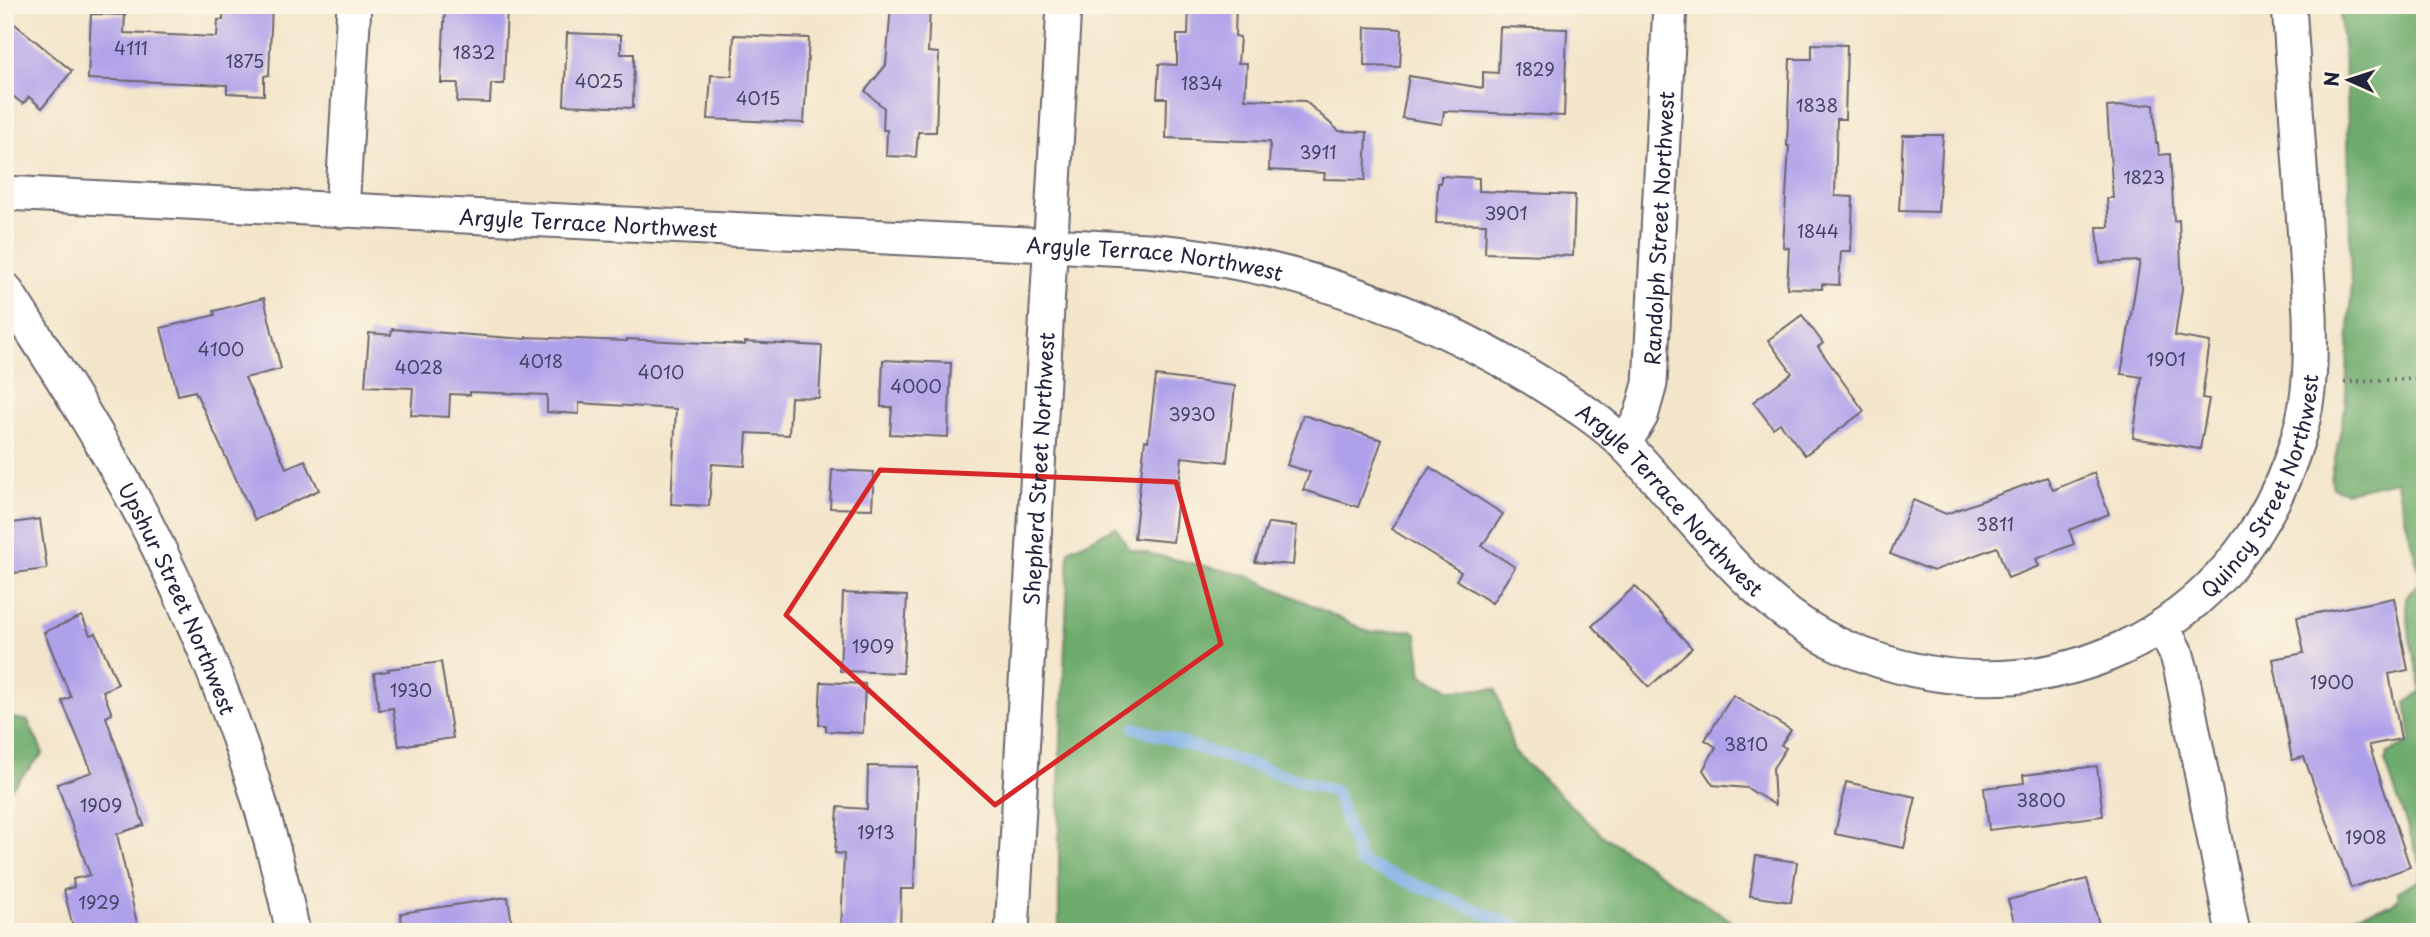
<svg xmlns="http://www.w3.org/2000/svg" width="2430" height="937" viewBox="0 0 2430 937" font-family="'Playpen Sans',sans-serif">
<rect width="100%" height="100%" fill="#fcf5e5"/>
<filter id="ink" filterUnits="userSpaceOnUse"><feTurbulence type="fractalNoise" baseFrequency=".0143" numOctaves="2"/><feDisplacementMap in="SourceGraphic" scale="14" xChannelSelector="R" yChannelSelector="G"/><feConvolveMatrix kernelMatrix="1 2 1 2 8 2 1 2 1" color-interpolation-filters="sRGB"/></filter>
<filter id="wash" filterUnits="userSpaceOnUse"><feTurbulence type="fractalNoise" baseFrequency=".00686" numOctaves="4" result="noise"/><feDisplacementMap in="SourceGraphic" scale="28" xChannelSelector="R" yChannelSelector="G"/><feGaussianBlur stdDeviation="1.57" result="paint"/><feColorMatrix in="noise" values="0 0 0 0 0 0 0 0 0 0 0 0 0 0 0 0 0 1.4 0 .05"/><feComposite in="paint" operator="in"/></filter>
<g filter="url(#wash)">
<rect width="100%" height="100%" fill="#f3e5ca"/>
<g fill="#6dab6c" stroke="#486654" stroke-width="2">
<polygon points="2339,5 2425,5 2425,932 2300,932 2301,929 2392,905 2398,899 2398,891 2419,881 2422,869 2385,761 2388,753 2411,742 2406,702 2422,691 2410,639 2406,597 2421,580 2396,481 2347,492 2333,488 2331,479 2345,409 2351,293 2347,89"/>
<polygon points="1116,527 1129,549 1249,576 1369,632 1412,630 1417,635 1422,675 1451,690 1496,689 1514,752 1602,835 1731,921 1741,932 1059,932 1059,786 1069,550"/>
<polygon points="8,717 28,721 43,753 5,795 5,721"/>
</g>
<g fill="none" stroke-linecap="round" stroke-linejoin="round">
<polyline stroke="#7aade6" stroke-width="12" points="1135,728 1336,792 1360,862 1529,932"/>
</g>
<g id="blocks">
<g fill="#afa0ea">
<polygon points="224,5 272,5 269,75 264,76 264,95 227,93 227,85 88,79 91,14 125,15 124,33 217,37 218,20 223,20"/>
<polygon points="471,5 507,5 504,84 491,84 490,103 457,102 458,83 441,83 445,7 471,9"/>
<polygon points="1189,5 1236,5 1235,36 1240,37 1238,63 1247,63 1245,99 1305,101 1339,131 1367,132 1365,180 1324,179 1325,173 1269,170 1270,142 1166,138 1167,98 1157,98 1159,64 1177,65 1177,35 1188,35"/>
<polygon points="891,6 930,7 928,52 939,53 936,132 918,132 916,157 886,156 887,130 883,130 884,108 865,91 886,65"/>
<polygon points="5,16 72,71 42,108 29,97 23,104 5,90"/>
<polygon points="1365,27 1402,29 1400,67 1364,66"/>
<polygon points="1500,27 1567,29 1564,116 1444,111 1442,124 1402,118 1409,76 1483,88 1483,72 1498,73"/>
<polygon points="567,33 621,35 621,54 634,54 633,108 564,105"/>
<polygon points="734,35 809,38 804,123 708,119 711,75 732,76"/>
<polygon points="1812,44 1847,45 1845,119 1837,119 1835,196 1853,197 1851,251 1841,251 1839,285 1822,284 1822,289 1787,288 1789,248 1783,247 1789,146 1787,146 1790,59 1812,59"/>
<polygon points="2154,104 2156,143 2158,143 2159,155 2170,154 2174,221 2179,220 2182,289 2175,336 2210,342 2202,398 2209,399 2200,449 2133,438 2142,377 2121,374 2140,261 2100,263 2097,227 2109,227 2107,198 2113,198 2107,107"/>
<polygon points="1903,135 1943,135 1938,212 1899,211"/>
<polygon points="1441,176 1479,178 1479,191 1575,195 1573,256 1485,253 1486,224 1436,223 1438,183 1441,183"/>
<polygon points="264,298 281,369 245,378 286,468 305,460 319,490 255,520 195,391 178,395 161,328 215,315 214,311"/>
<polygon points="1802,315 1823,343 1818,347 1864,411 1805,455 1780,423 1773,428 1753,402 1792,373 1768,340"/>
<polygon points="392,329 526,339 526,337 627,341 627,339 745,345 745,342 822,346 819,398 791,397 789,435 747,433 745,466 712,464 709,506 671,504 676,409 579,403 579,414 547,412 547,395 470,392 470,395 450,394 449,417 411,415 413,388 365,386 369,333 391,335"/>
<polygon points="883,360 951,363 948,437 890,434 892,407 881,407"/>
<polygon points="1156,376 1235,386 1227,462 1182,457 1173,542 1134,538 1145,440 1148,441"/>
<polygon points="1303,415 1382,440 1358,507 1303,490 1310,472 1287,465"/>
<polygon points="1430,467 1503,514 1482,546 1515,567 1492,603 1456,580 1461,572 1391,529"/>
<polygon points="832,470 874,472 872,509 830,508"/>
<polygon points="2094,473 2109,514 2069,530 2074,544 2036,559 2039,566 2008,578 1997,547 1933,571 1890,554 1913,500 1946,514 2047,477 2053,490"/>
<polygon points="40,519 47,569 5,574 5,524"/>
<polygon points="1268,523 1297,526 1293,565 1255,562"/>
<polygon points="1635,586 1692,648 1649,687 1592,626"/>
<polygon points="843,593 907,596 903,673 840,671"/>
<polygon points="2394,598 2408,670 2389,674 2401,739 2369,745 2410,867 2351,888 2304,757 2292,760 2273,659 2304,653 2297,617"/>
<polygon points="82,616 90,635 96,633 118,684 103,691 112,714 106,717 144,825 117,834 139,932 74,932 64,890 74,887 73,879 90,875 57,784 92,772 62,701 71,697 44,632"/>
<polygon points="441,662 453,738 399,746 393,708 379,710 374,673 389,671 388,669"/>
<polygon points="821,682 865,684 863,733 826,731 826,725 819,725"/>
<polygon points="1733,695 1791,730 1781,745 1786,748 1773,768 1775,805 1747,788 1713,785 1703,770 1716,747 1705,740"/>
<polygon points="868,766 918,767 914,889 901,889 900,932 841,932 844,854 835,853 838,807 867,809"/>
<polygon points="2097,766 2103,816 1989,830 1984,788 2024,783 2023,775"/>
<polygon points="1846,782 1916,797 1904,848 1835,834"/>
<polygon points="1756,856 1797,862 1791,902 1750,896"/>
<polygon points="2087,879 2101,932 2017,932 2008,900"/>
<polygon points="508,897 513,932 402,932 401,913"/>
</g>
</g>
</g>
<g filter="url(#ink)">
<use href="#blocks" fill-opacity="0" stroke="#6b666d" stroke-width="2"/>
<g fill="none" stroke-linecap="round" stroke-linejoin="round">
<defs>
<g id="street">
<path id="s1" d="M5,193L1147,250C1286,262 1415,307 1534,379C1566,399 1601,420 1627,447C1694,516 1753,608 1844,647C2036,731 2240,638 2299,435C2311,396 2311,354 2310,314L2289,5"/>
<polyline points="342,211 354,5"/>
<path id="s2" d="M5,289C53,363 102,439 143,517C210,648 263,788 293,932"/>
<path id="s3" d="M1624,444L1641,416L1650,384L1670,5"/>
<polyline points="2162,626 2177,655 2181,670 2233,932"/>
<path id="s4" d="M1012,932L1064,5"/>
</g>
</defs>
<use href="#street" stroke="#6b666d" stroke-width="37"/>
<polyline stroke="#6b666d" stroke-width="4.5" stroke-dasharray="2 5" stroke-linecap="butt" points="2344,382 2425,378"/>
<use href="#street" stroke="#fff" stroke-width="33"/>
</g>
</g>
<path fill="none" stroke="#d62828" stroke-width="5" stroke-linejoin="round" d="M880,470L1176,482L1221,644L995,805L786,615Z"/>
<g text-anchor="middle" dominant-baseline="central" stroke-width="5" stroke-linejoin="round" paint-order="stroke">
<g font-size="18" fill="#454267">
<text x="131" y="47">4111</text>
<text x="474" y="51">1832</text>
<text x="245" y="60">1875</text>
<text x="1535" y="68">1829</text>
<text x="599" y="80">4025</text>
<text x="1202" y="82">1834</text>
<text x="758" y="97">4015</text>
<text x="1817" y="104">1838</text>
<text x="1318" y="151">3911</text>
<text x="2144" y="176">1823</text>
<text x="1506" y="212">3901</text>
<text x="1818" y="230">1844</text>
<text x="221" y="348">4100</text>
<text x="2166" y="358">1901</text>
<text x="541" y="360">4018</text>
<text x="419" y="366">4028</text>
<text x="661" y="371">4010</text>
<text x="916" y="385">4000</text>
<text x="1192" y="413">3930</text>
<text x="1995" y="523">3811</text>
<text x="873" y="645">1909</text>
<text x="2332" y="681">1900</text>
<text x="411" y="689">1930</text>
<text x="1746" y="743">3810</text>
<text x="2041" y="799">3800</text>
<text x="101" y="804">1909</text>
<text x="876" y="831">1913</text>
<text x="2366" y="836">1908</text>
<text x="99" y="901">1929</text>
</g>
<g font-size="21" fill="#22223b" stroke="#fcf5e5">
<text stroke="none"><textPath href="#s1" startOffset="584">Argyle Terrace Northwest</textPath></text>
<text stroke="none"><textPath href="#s3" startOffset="222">Randolph Street Northwest</textPath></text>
<text stroke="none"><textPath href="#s1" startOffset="1152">Argyle Terrace Northwest</textPath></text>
<text stroke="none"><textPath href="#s4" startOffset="464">Shepherd Street Northwest</textPath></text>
<text stroke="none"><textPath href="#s1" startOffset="2478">Quincy Street Northwest</textPath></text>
<text stroke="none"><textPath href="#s1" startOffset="1738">Argyle Terrace Northwest</textPath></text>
<text stroke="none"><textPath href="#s2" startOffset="355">Upshur Street Northwest</textPath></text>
</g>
</g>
<rect width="2430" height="937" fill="none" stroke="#fcf5e5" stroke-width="28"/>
<g transform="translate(2349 80) rotate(273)" stroke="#fcf5e5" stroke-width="5" paint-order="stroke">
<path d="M0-5L12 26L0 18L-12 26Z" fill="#22223b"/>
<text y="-10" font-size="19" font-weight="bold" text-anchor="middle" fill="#22223b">N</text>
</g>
</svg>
